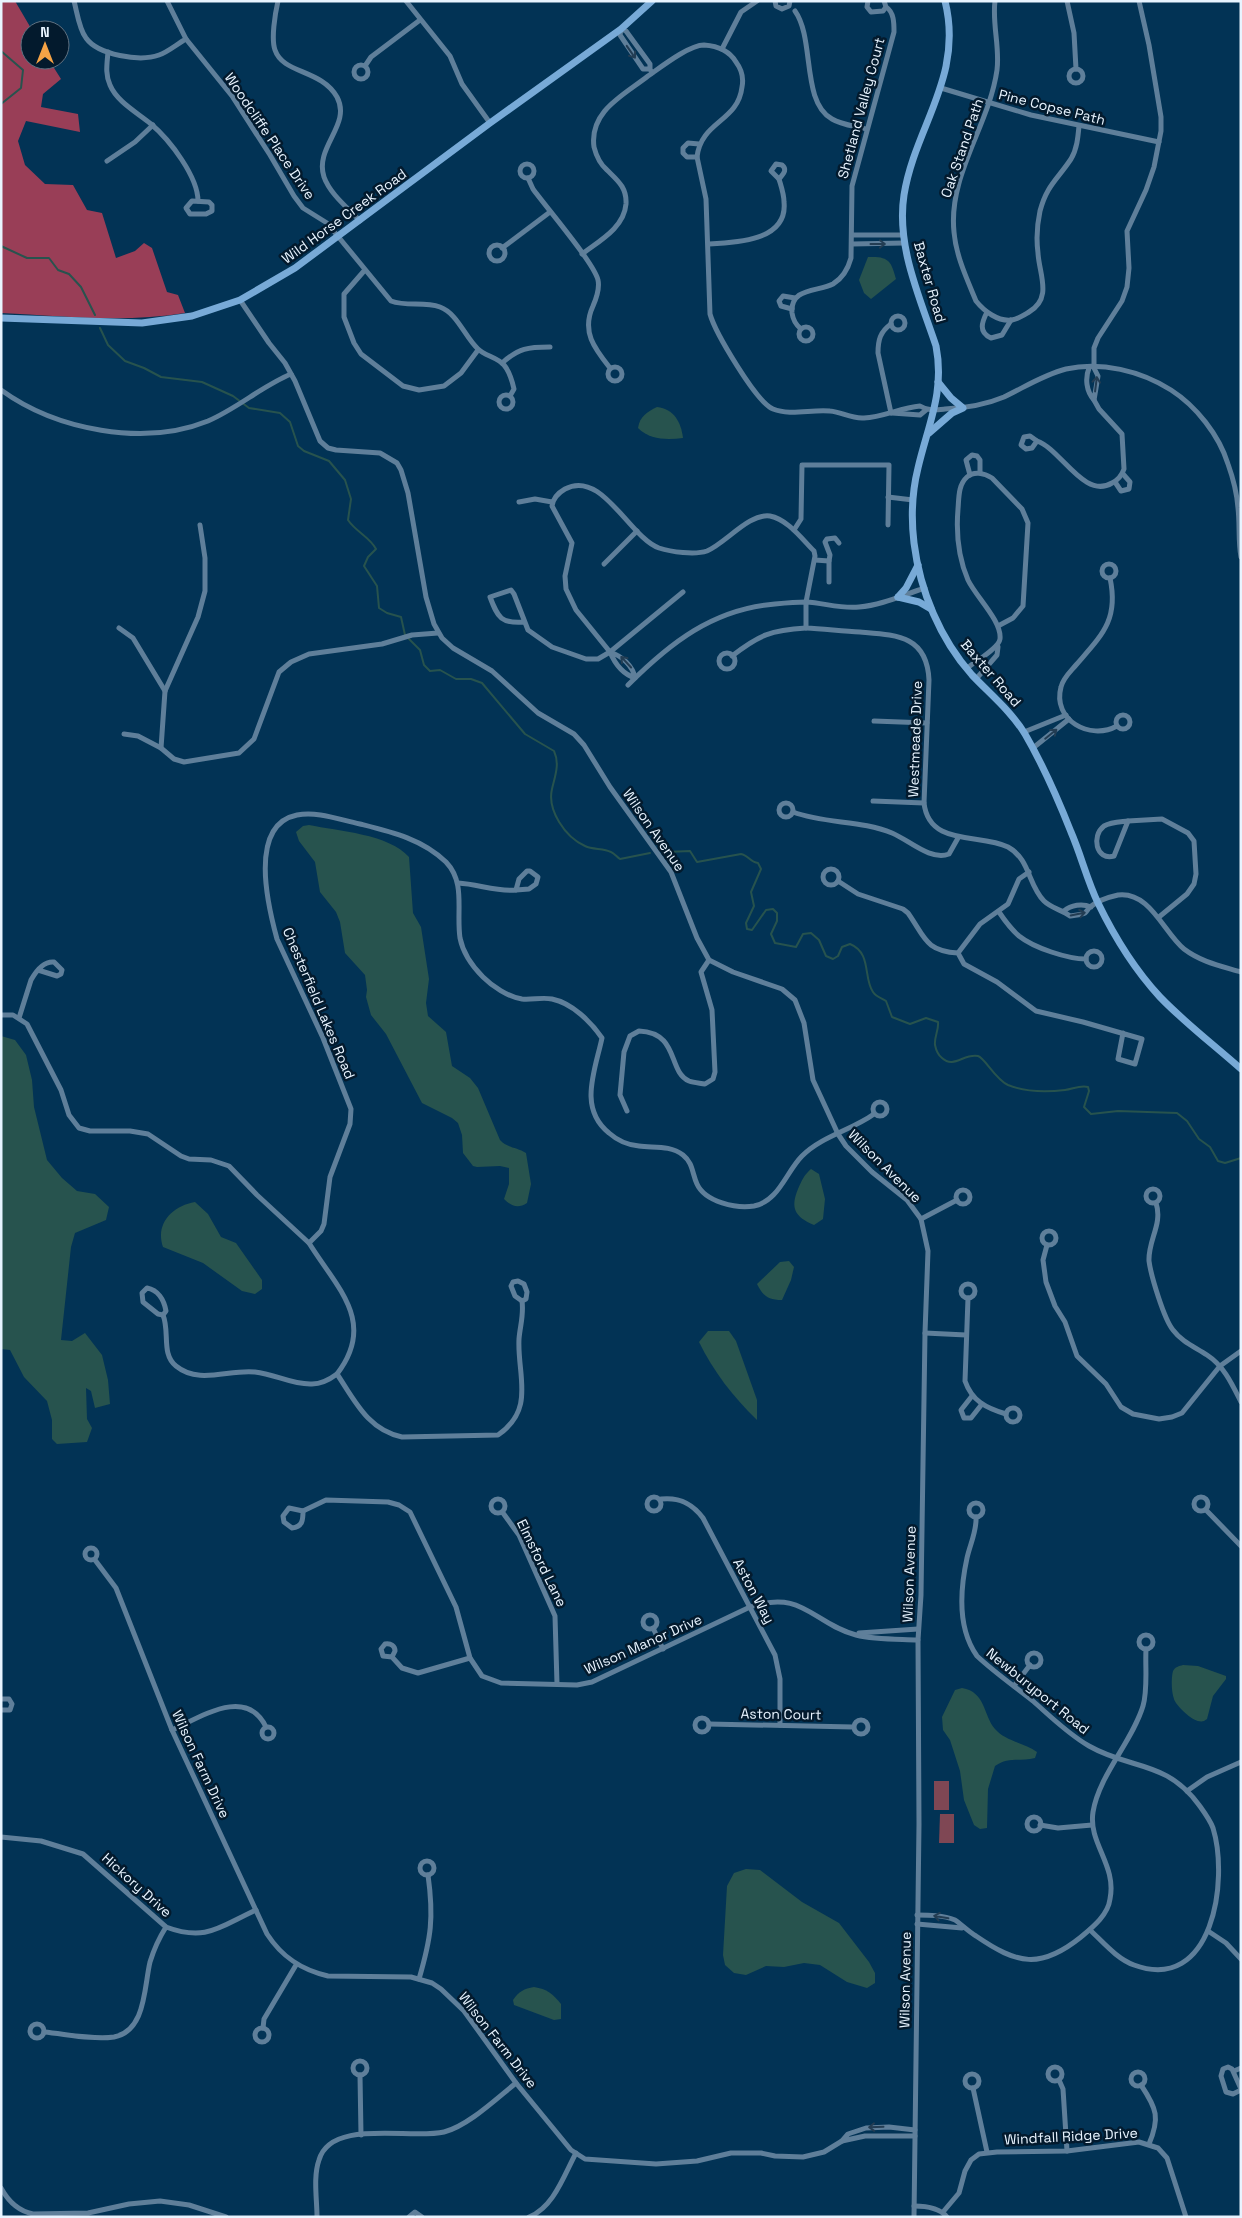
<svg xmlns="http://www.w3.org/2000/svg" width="1242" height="2218" viewBox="0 0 1242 2218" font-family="'Space Grotesk',sans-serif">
<rect width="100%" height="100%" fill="#023355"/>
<g fill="#7f4754">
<rect x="934" y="1781" width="15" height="29"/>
<polygon points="940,1814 954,1814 954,1843 939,1843"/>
</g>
<path fill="#993e57" d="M1,1H15L32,30L30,60H49L61,79L43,94L41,107L78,114L80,132L26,121L18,141L25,165L45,184L73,185L87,210L102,213L116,258L135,251L144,243L152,248L167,292L178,295L185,313C124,323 63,316 1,313Z"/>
<g fill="#27534e">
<path d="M868,257C889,256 891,261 896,279L871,299L864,293L859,280Z"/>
<path d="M657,407C674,409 681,422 683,438C667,440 650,440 638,428C640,416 647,412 657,407Z"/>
<path d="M309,825C338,831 389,834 409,857L413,913L421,927L429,979L426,1003L428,1016L446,1032L452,1066L470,1078L478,1088L500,1140C507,1148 517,1147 526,1153L531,1184L527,1203C518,1209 511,1206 504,1199L509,1184V1168L500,1166L477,1167L473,1166L463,1153L462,1135L458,1123L452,1118L422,1103L386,1034L371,1015L366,997L367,990L365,975L345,953L340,922L336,912L320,892L315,862L299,841L296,832L303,826Z"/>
<polygon points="1,1036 15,1040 26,1055 32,1080 34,1107 47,1160 62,1178 77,1191 95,1194 109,1207 106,1220 75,1233 71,1247 61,1340 72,1341 85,1333 102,1355 108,1380 110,1404 95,1408 91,1391 86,1388 87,1419 92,1428 87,1442 57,1444 52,1439 52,1420 47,1401 24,1377 10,1350 1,1349"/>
<path d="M811,1169L819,1174L825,1199L823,1219L814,1225C795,1217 790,1208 798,1189C802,1180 804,1175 811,1169Z"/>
<path d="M195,1202L208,1214L221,1237L236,1243L262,1280V1289L255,1294L242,1291L203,1263L163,1247C155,1224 172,1206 195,1202Z"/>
<path d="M789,1261L794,1267L791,1280L782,1300C768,1300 763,1296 757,1284L780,1262Z"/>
<path d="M708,1331H729L736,1341L757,1400V1420C734,1398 713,1371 699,1342Z"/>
<path d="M1183,1665L1198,1666L1226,1676V1679L1213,1696L1207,1719L1204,1721C1195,1724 1181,1710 1176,1703C1171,1696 1171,1678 1173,1671C1175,1667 1179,1666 1183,1665Z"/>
<path d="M962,1688C986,1692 983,1715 995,1729C1005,1741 1025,1743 1037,1752L1035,1758C1021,1762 1008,1756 995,1766L988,1789L987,1828L980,1829L974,1825L964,1800L960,1771L950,1740L943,1730L942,1717L955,1690Z"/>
<polygon points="746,1869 760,1870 802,1902 839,1923 869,1962 875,1973 875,1983 867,1988 847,1982 820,1965 804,1963 784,1967 766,1966 746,1975 734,1973 725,1965 723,1955 727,1886 734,1873"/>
<path d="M534,1987C547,1989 553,1994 561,2004V2019L554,2020L514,2005L513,2000C519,1991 524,1989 534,1987Z"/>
</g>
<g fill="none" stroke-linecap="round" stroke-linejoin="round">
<g stroke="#27534e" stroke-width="2">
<polyline points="1,51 23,70 21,88 1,104"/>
<polyline points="1,246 27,258 49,258 58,270 69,274 81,287 95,315"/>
<path d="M100,328L108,345L125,361L144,368L161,377L202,382L233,396L249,408L280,413L290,422L298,446L304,451L329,461L345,480L351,499L348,520C356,532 370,537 376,549L368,557L364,566L377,586L379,608L387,613L401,617L405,635L420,650L424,665L430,671L440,670L456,679H471L482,683L525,734L554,751C560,764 555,776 552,789C547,810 565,837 585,846C593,850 603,848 611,852C614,853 617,857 620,859L650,853"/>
<path d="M666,852L690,851L697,862L741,854C748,855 750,862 758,863L761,869L751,892L754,906L746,923L747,929L752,930L766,910L773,909L777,913V921L771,934L775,943L796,947L803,934L811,933L819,940L826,956L833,959L838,956L842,947L850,944C872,953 863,978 873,992C876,997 882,998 886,1001L892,1017L910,1024L926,1018L938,1022C939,1030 934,1037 935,1045C936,1050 938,1055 942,1058C954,1069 964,1053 978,1056C985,1058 995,1079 1008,1085C1025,1092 1047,1092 1065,1090C1073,1089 1080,1085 1088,1087L1089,1091L1084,1107L1091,1114L1118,1111L1177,1113L1187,1121L1199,1139L1210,1147L1218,1161L1225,1163L1241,1158"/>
</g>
<g stroke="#5f7f9a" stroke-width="5">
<path d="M74,1C77,12 79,29 86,38C98,55 140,62 159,55C168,52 177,44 186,39"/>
<path d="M167,1L186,39L232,96L270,155L294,196L303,208L327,223L391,301C407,307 424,301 440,307C457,313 465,337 478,349C485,356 497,357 504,365C510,372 512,380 514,389L510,396"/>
<path d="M278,1C275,14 271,39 275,50C283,74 321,69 337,97C352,125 314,147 324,177C330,194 348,208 360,221"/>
<polyline points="406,1 450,56 462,84 490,123"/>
<polyline points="775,1 776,6 782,9 789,6 790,1"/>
<polyline points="868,1 867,7 871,12 883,11 886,7 884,1"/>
<path d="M995,1C992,24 1000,47 997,70C989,126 948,175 954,232C956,256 967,279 976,301C984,311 998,322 1012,320C1018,319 1024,315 1029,312C1053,298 1039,274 1038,253C1036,238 1037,225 1040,211C1047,185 1057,180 1071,159C1077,149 1078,137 1079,126"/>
<polyline points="1067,1 1074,33 1076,69"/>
<path d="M795,11C815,39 801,102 832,119C842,125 855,126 866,129"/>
<polyline points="722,49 741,12 757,1"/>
<path d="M108,52C107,64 105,74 110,85C117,102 138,113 151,124C170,140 198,177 198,201"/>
<circle cx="361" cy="72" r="7"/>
<polyline points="365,66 371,57 420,20"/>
<polyline points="650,69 643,69 620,35 621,29 626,31 650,64 650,69 652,73"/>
<circle cx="1076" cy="76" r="7"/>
<polyline points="941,88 1031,115 1159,142"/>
<polyline points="697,157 687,157 683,153 683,148 688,143 699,144"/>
<polyline points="107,161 135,142 153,125"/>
<path d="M776,164L782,165C788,170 783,174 779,179L771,171Z"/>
<circle cx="527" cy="171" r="7"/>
<path d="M528,178L533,189C546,207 594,263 598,280C600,289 596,299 593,306C581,332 595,349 610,368"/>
<polygon points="192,201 209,202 212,205 212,211 206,214 190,214 186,208"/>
<polyline points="852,235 904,235"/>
<path d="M709,244C735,243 788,241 784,202C784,194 781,186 779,179"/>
<polyline points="852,244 904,243"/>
<circle cx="497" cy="253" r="8"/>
<polyline points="502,248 550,212"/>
<path d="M582,254C599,241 624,228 626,204C627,187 617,180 607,170C600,164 596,155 594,147C589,111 624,95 648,76C661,67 689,45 704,45C717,46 729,50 736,62C742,70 744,77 742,87C738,122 701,121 697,157L706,199L710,314C715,332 756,402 773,409C790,416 812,409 830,411C842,412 851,419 864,418C883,417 900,408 920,406C928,411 935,410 945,409C965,408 985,405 1004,397C1025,387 1043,375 1066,369C1101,361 1141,371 1171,390C1196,406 1219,435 1228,464C1233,478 1237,494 1238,508C1240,525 1238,541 1241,557"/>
<polyline points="364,271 344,294 344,317 354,343 361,354 403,386 419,390 444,386 461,373 478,350"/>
<polyline points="240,300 269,343 285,363 295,381 320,441 328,448 336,450 380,453 397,463 401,470 408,493 426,597 434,624 442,638 453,648 492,671 538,713 574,734 584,745 610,787 671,872 697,938 709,960 733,972 782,989 795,1000 804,1023 813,1080 838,1134 846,1146 872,1172 907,1200 921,1219 928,1251 925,1333 921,1595 918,1640 919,1824 914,2217"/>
<polyline points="792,309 781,306 779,301 783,296 795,298"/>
<path d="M987,312C982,322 978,332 991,338L1002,335L1011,320"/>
<circle cx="898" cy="323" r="7"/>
<path d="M891,324C880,332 878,340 878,353L891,413"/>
<circle cx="806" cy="334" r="7"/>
<path d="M801,329C796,325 793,320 792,313C790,287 818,292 833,284C843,278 848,269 851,258L852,186L894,32C894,23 894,12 886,7"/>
<path d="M502,363C519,348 528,347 550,347"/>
<circle cx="615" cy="374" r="7"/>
<path d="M1089,368C1085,378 1086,391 1094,400L1098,376L1094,368V348L1098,338L1122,301L1127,287L1129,268L1127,231L1146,190L1154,167L1161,131V117L1149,45L1139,1"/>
<path d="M1,390C56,430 144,447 208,421C238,408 262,386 291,374"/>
<circle cx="506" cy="402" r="7"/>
<polyline points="892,413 920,415 926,410"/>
<polygon points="1030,436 1037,441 1032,448 1026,449 1021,445 1024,437"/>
<path d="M1037,441C1061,449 1084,500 1112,483C1118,480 1122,475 1124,469L1122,434L1099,409L1094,400"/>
<polyline points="970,475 966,460 972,455 977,456 980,460 980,473"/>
<polyline points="1115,482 1121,491 1129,489 1130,482 1123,474"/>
<polyline points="888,497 913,500"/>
<polyline points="519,502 535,499 552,502"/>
<polyline points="794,530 801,519 802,465 889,465 888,525"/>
<polyline points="815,560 829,561 830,555 825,542 827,539 835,538 839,543"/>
<polyline points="604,564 637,531"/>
<circle cx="1109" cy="571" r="7"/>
<path d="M1110,578C1119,620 1102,635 1076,665C1070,672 1063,678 1061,687C1052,720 1090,741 1117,726"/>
<polyline points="829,582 829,561"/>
<path d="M525,622C501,624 498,618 490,597L511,590L514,594L528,630L552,647L586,659H598L610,652L683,592"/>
<polyline points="119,628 133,638 165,691"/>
<path d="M610,652C622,656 633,666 635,678C623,674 615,664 610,652L576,610L566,589L565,576L572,543L552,506C553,498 558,493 565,489C602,469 629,537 659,548C671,552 695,555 707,551C726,543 749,513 770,516C787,519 802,539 814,551L815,556L806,602V628C824,629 842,631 860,632C896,635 927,635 929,680L924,803C929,847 980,833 1008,847C1030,859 1028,885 1044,901C1051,908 1062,910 1070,916C1074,915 1081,915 1085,913C1087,911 1088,909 1090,907C1097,901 1109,897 1118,895C1150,891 1164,933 1184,949C1201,962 1221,966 1241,972"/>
<circle cx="727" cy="661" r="8"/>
<path d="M732,656C759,635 771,630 806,628"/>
<path d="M967,668C975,662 999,648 1000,639C1002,621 976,597 968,580C958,557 956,533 958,509C959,498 958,485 967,477C974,471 984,473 992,478L1022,509L1028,523L1023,606L1013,618L998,626"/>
<polyline points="976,679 997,655 998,647"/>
<path d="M628,685C670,643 713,609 775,604C785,603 796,602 806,602C824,603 841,609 859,607C882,605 903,595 925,588"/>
<circle cx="1123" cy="722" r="7"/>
<polyline points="874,721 927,723"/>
<polyline points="1024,732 1066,715"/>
<polyline points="124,734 138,736 161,748 174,759 184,762 239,753 254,739 279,672 291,662 309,654 382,644 412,635 438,633"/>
<polyline points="161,748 165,691 198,617 205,591 205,558 200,525"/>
<polyline points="1033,748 1069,719"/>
<polyline points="873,801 924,803"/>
<circle cx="786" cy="810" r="7"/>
<path d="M793,812C825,824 861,820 892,833C909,840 930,861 949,854L958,838"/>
<polyline points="1128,821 1162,819 1188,833 1194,841 1196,874 1194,884 1187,894 1159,917"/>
<path d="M1128,821L1114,856C1096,861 1091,836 1104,826C1111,822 1120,822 1128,821Z"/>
<circle cx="831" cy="877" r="8"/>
<polygon points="527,871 530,871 538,877 536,884 529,889 516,890 519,879"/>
<path d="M838,881L858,894L903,909L908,913C925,937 925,951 958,953L964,964L997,982L1036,1011L1083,1022L1142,1039L1135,1064L1118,1059L1123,1033"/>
<path d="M458,883C478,884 497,892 516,890"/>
<path d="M1064,911C1071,905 1082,903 1091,907"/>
<path d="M999,912C1005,921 1011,929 1019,936C1034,948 1068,959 1086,959"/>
<circle cx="1094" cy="959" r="8"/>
<polyline points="958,953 980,924 1008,904 1019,879 1029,872"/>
<polyline points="1,1015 13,1015 27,1024 61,1090 69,1115 79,1128 90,1131 130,1131 148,1134 181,1156 189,1159 211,1160 229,1166 257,1195 309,1243"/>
<path d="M19,1018L31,980C36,971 43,961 54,962L62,970L61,974L57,976L38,970"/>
<circle cx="880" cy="1109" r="7"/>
<path d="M627,1111L620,1095L624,1052L630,1036L639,1031C680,1033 667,1071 689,1081C694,1083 700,1083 705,1084L713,1079L715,1072L712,1010L701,972L709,960"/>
<circle cx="1153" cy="1196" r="7"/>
<circle cx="963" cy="1197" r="7"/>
<path d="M1156,1203C1163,1224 1148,1240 1149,1261C1151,1276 1164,1319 1173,1330C1182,1342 1195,1347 1207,1355C1224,1366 1232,1384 1241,1402"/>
<polyline points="921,1219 957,1200"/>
<circle cx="1049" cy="1238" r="7"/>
<polyline points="1047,1245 1043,1260 1046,1282 1055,1306 1065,1322 1077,1356 1106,1384 1121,1407 1133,1414 1159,1419 1172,1417 1182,1413 1220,1366 1241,1351"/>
<polygon points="518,1281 524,1284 527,1292 526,1299 522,1301 515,1296 511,1286 513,1282"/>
<circle cx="968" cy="1291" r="7"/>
<path d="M147,1288C158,1290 164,1300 166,1311L163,1315L158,1314L143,1302L142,1293Z"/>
<path d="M968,1298L965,1381C972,1401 986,1408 1006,1414"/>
<path d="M522,1301C524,1315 520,1326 519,1339C517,1375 536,1409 498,1435L402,1437C368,1430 355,1401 337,1374C377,1322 337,1288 309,1243L321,1231L324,1224L330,1177L350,1124L351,1109L323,1038L277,939C268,906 248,825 297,815C318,811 340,820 360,824C392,832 422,839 446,862C466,883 456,911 460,938C463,953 472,966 483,977C492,986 508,997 522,999C532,1000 542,997 552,999C572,1003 591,1022 602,1038C595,1071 578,1108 609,1133C618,1141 627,1145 639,1146C654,1148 670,1145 683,1155C693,1163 692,1173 697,1184C705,1202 737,1209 754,1206C779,1201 786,1172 802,1156C822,1136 852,1130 874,1114"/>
<path d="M163,1315C170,1332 161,1354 176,1366C199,1385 229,1369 255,1372C275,1374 292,1385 312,1384C322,1384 329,1380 337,1374"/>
<polyline points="925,1333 966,1335"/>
<polyline points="972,1396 961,1410 964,1418 971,1418 982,1404"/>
<circle cx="1013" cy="1415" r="7"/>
<circle cx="1201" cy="1504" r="7"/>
<circle cx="654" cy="1504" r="7"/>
<circle cx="498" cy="1506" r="7"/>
<path d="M661,1499C679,1497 692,1503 703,1518L775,1655L780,1679V1725"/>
<circle cx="976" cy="1510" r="7"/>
<path d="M289,1508L303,1511C303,1519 303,1527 292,1528L284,1522L283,1516Z"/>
<polyline points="1206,1510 1241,1546"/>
<path d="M303,1511L326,1500L388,1502L399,1505L410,1512L456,1607L470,1658L482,1676L501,1683L577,1685L592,1682L750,1607C803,1589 812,1623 856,1635C876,1640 898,1639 918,1640"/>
<polyline points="503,1513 519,1535 555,1616 557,1684"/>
<path d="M976,1517C977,1531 970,1544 967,1558C960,1590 957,1628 977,1656C994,1672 1014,1686 1033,1701C1050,1716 1068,1734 1089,1746C1131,1770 1166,1760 1199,1805C1204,1812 1210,1820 1213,1828C1229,1880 1213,1994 1134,1965C1117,1959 1103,1942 1090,1930"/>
<circle cx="91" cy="1554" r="6"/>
<path d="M95,1560L116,1588L172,1730L267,1934C282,1957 301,1970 328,1976L411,1977L432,1983L441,1989L464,2011L516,2083L571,2150L585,2159L656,2164L697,2161L731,2153H761L775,2156L803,2157L824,2152L842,2141L848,2134L866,2128L889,2127L915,2130"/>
<circle cx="650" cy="1622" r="7"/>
<polyline points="653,1628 663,1649"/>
<polyline points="859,1633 918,1629"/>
<circle cx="1146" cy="1642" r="7"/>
<circle cx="1034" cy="1660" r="7"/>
<path d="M392,1657L395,1651C395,1646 391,1643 385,1644L381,1649L383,1656L392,1657L402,1668L418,1673L470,1658"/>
<polyline points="1014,1686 1030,1665"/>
<polyline points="1,1699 9,1699 12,1704 10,1710 1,1710"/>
<circle cx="702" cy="1725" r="7"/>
<circle cx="861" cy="1727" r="7"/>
<polyline points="709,1724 853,1727"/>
<circle cx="268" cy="1733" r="6"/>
<path d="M172,1730C201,1717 246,1686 266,1727"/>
<polyline points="1187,1791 1207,1777 1241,1762"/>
<circle cx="1034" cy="1824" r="7"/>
<polyline points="1040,1825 1058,1828 1092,1825"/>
<path d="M1,1837L41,1841L83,1854L166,1927C206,1942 219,1927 256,1910"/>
<circle cx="427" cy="1868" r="7"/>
<path d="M917,1915C929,1915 943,1915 955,1920C961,1924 969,1932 976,1936C1017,1964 1040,1970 1081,1937C1093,1927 1108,1915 1110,1899C1117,1865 1088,1843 1093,1812C1099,1775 1132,1742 1143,1706C1148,1689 1145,1667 1146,1649"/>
<polyline points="917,1924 962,1928"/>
<polyline points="1208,1931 1226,1943 1241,1959"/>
<path d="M419,1979C431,1938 434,1918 428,1875"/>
<circle cx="37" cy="2031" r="7"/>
<circle cx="262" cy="2035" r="7"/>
<polyline points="263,2028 264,2019 296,1965"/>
<path d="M44,2032C66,2034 92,2040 114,2037C146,2031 144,1987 150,1962C154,1949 159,1938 166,1927"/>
<circle cx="360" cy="2068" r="7"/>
<circle cx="1055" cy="2074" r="7"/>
<polyline points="1234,2071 1241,2068"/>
<circle cx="1138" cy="2079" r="7"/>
<circle cx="972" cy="2081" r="7"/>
<polyline points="360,2075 361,2135"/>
<polyline points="1059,2080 1063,2089 1067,2151"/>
<path d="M1141,2085C1157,2109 1160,2118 1149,2144"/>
<polyline points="973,2088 987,2152"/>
<polyline points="1241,2089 1232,2069 1228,2067 1223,2069 1221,2076 1226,2092 1233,2094 1241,2090"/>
<polyline points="842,2141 865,2136 915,2136"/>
<path d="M1,2188C8,2201 18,2211 33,2214L88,2213L129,2204L160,2201L189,2205L226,2217"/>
<path d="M914,2206C925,2206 939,2207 947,2217"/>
<polyline points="943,2212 959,2193 965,2171 971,2160 979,2154 997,2152 1067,2151 1139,2142 1158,2148 1167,2158 1186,2217"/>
<path d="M317,2217C317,2199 313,2177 319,2160C331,2118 411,2140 444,2132C468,2126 497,2098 516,2083"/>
<polyline points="409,2217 415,2212 422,2217"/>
<path d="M529,2217C554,2207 564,2175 576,2153"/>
</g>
<g stroke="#78aad7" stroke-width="7">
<path d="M945,1C964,77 915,126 904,195C896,246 920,298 936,346C945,392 928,425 918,468C912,492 911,518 914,543C920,591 940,639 972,675C990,694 1011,711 1025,734C1043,765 1058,799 1071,832C1081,855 1087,880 1098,903C1114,936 1135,970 1160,997C1185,1023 1214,1045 1241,1069"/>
<polyline points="1,318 142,323 192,316 240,300 295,268 490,123 621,29 652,1"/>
<polyline points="929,433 952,413 963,408 951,398 938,382"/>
<polyline points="898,597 906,588 918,565"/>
<polyline points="898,597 919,602 931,609"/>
</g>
</g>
<defs><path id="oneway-shaft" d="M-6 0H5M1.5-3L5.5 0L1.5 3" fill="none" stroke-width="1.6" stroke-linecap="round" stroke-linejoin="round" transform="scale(1.25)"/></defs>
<g stroke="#233d53">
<use href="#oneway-shaft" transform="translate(631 52) rotate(55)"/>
<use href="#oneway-shaft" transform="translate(878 244)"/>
<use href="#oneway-shaft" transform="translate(1096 384) rotate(-83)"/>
<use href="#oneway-shaft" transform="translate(626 662) rotate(-133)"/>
<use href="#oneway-shaft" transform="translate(1051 734) rotate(-39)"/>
<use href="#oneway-shaft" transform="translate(1078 914) rotate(-11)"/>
<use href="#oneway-shaft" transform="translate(941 1917) rotate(-170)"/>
<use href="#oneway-shaft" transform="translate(876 2127) rotate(178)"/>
</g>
<g text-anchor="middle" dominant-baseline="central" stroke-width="5" stroke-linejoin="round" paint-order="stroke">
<g font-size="14" fill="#e8f4ff" stroke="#031a2d">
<text transform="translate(1052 107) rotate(14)">Pine Copse Path</text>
<text transform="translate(861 108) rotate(-75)">Shetland Valley Court</text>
<text transform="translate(270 136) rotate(56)">Woodcliffe Place Drive</text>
<text transform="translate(962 148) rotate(-71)">Oak Stand Path</text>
<text transform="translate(344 216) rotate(-36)">Wild Horse Creek Road</text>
<text transform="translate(930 282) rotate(74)">Baxter Road</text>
<text transform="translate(991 673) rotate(49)">Baxter Road</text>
<text transform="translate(915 739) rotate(-88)">Westmeade Drive</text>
<text transform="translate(654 830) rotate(55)">Wilson Avenue</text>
<text transform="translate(319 1003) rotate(67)">Chesterfield Lakes Road</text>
<text transform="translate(885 1166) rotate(45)">Wilson Avenue</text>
<text transform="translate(542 1563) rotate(64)">Elmsford Lane</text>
<text transform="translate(909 1574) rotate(-88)">Wilson Avenue</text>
<text transform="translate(754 1591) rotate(62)">Aston Way</text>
<text transform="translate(643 1644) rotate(-24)">Wilson Manor Drive</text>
<text transform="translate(1038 1691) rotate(39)">Newburyport Road</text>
<text transform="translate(781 1714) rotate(1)">Aston Court</text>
<text transform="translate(201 1764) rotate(65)">Wilson Farm Drive</text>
<text transform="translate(137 1885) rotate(42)">Hickory Drive</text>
<text transform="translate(905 1980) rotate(-89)">Wilson Avenue</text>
<text transform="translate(498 2040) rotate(52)">Wilson Farm Drive</text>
<text transform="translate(1071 2136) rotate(-3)">Windfall Ridge Drive</text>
</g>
</g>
<rect width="1242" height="2218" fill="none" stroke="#e8f4ff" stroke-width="5"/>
<g transform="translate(45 45)"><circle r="24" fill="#031a2d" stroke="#5f7181"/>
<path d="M0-4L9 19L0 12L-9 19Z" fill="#f5a346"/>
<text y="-8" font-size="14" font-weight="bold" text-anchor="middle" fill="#e8f4ff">N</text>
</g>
</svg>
